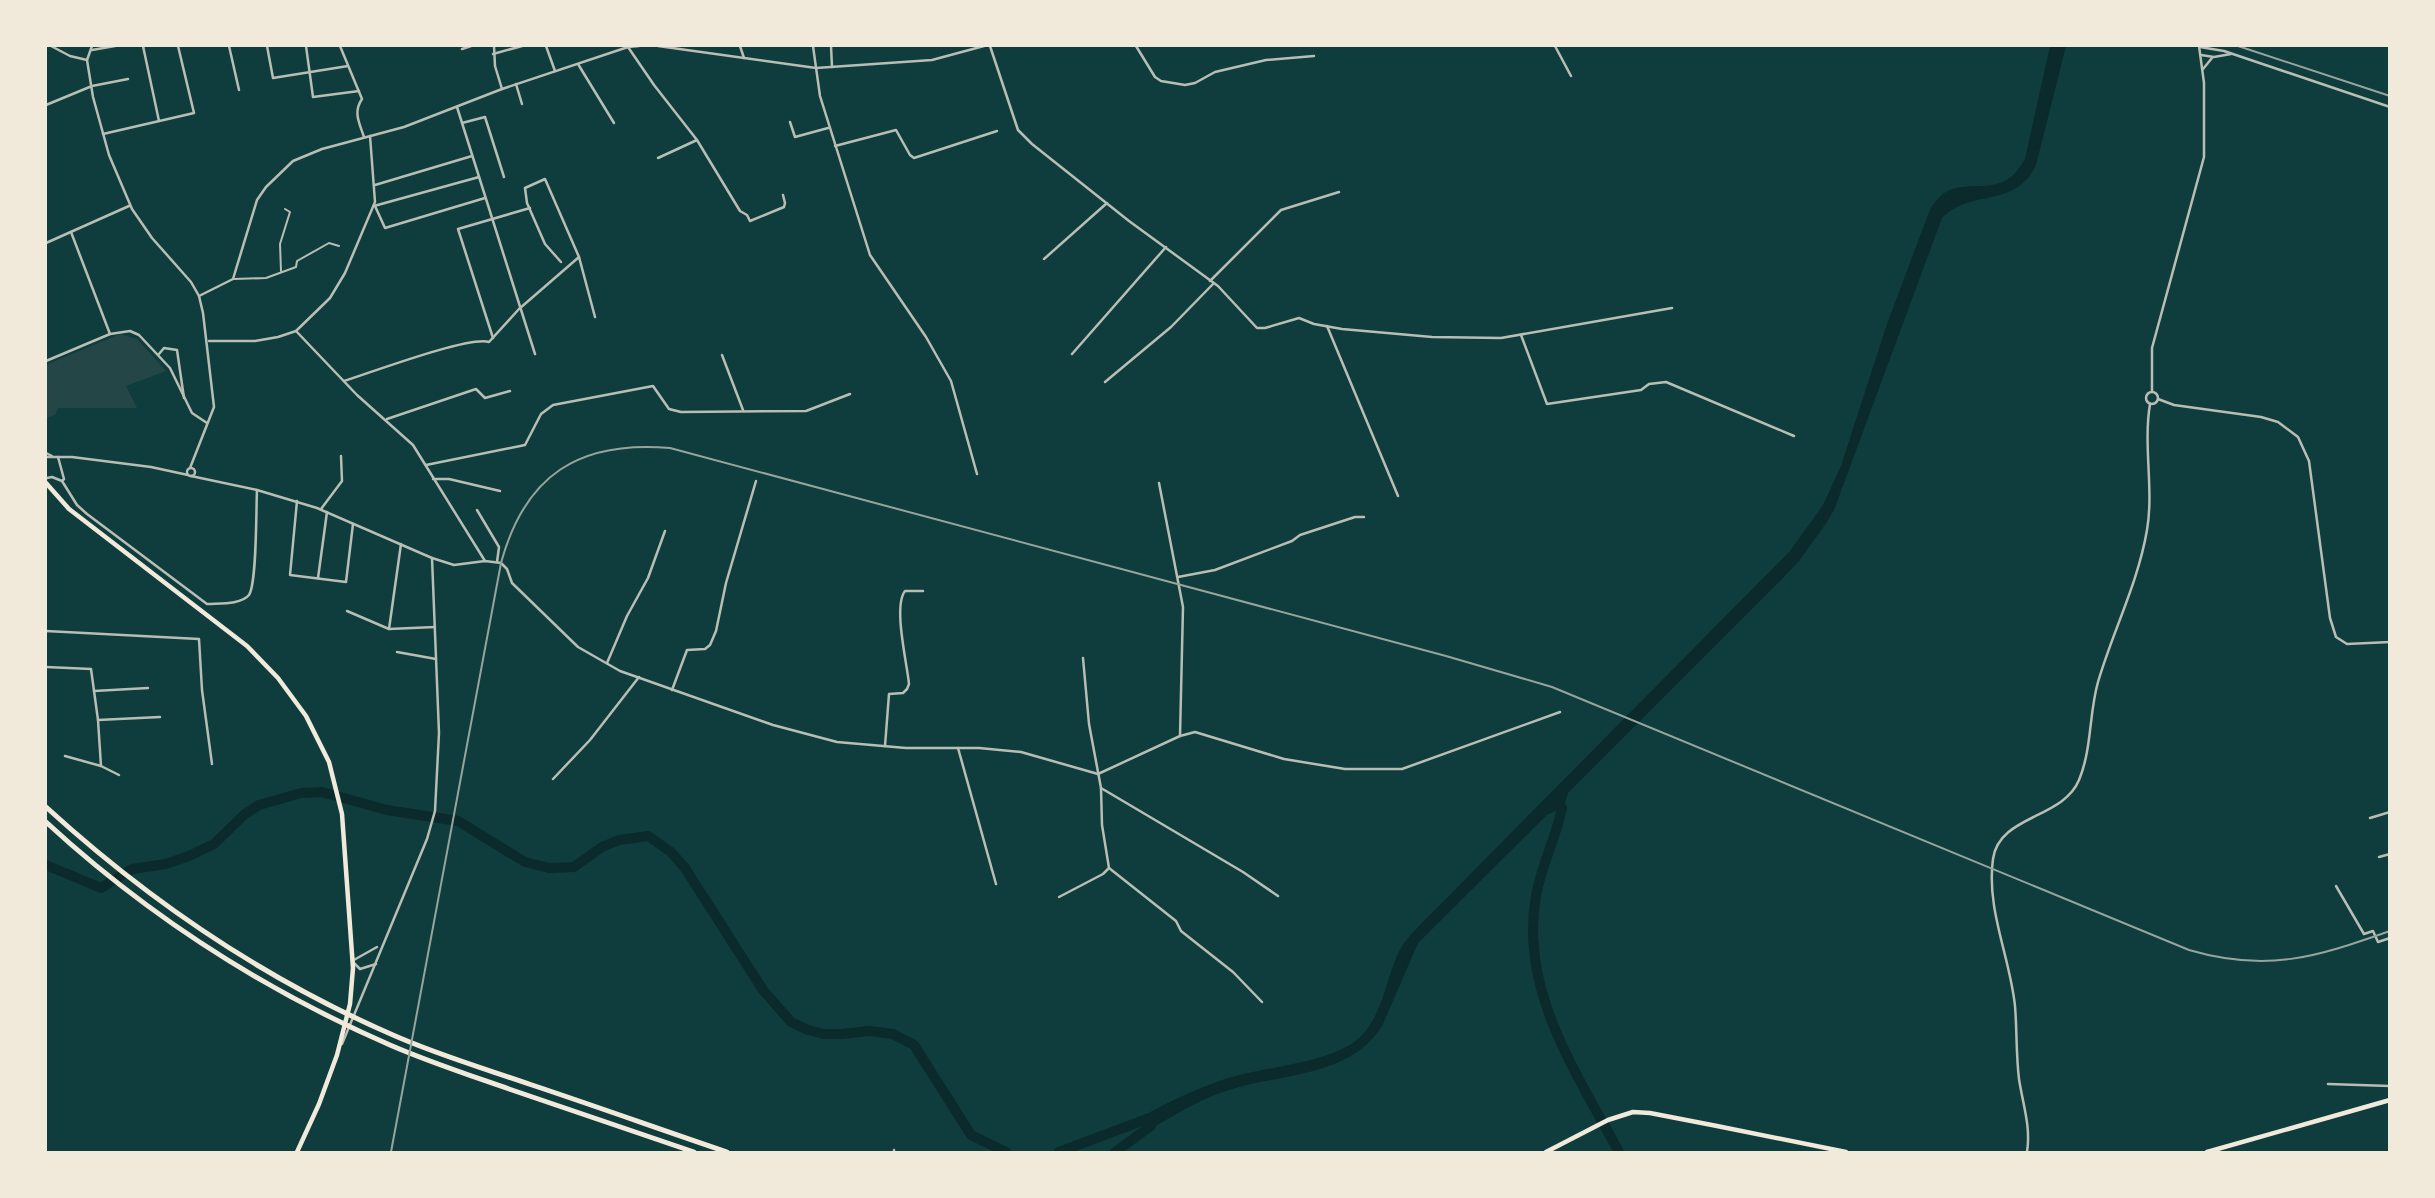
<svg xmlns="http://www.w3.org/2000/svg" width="2435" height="1198" viewBox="0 0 2435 1198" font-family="Georgia,serif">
<rect width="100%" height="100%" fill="#0f3d3e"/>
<polygon fill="#244646" points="120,334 137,339 166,371 126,386 137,408 58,408 55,415 46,418 46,365"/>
<path fill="#0a2a2b" d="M2050,46H2066L2036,165C2015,209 1971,188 1942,218L1834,510L1825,525L1799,561L1779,582L1568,793L1560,821L1557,810L1547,815L1418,943L1383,1024C1352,1079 1275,1073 1223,1092C1195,1101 1168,1120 1141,1134L1140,1132L1147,1124L1144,1121H1135C1161,1105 1193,1090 1222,1080C1259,1067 1331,1064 1359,1038C1382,1017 1385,983 1397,956C1402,944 1410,935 1419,926L1790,551L1823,505L1841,466L1887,324L1929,212C1949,172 1979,195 2007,180C2015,175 2020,167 2025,159Z"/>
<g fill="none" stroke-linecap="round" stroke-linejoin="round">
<g stroke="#0a2a2b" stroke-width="10">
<path d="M1562,808C1556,838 1541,866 1536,896C1519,990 1577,1074 1619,1152"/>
<polyline points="46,865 101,888 132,869 166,864 189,856 214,844 245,814 259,805 301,793 322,792 387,810 458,821 525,862 549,868 574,867 602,847 619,840 648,836 671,852 685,868 763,990 791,1022 808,1030 824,1034 842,1034 869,1031 893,1034 914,1045 971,1135 1006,1152"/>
<polyline points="1059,1152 1147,1119"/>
<polyline points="1115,1152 1151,1126"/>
</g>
<g stroke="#b8beb3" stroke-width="2">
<polyline points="281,271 280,244 290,212 285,209"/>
<polyline points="234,279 266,278 296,267 297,261 329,243 339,246"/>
</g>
<g stroke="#b8beb3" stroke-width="2.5">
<polyline points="51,46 70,56 87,60"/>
<polyline points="92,46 87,60 93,97 109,155 132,209 152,238 191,282 199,296 203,313 214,407 190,468"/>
<polyline points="143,46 159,121"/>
<polyline points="229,46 239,90"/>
<polyline points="267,46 273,78 348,66"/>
<polyline points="306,46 313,97 359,91"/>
<path d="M340,46L362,99C353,112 359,122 364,137"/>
<polyline points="494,46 495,66 502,89"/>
<polyline points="546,46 555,71"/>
<polyline points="658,46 816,68 932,60 984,46"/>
<polyline points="740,46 744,58"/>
<polyline points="813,46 820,96 870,255 926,337 951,381 977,474"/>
<polyline points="831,46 832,67"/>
<polyline points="990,46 1018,130 1032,144 1129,221 1218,286 1257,328 1265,328 1299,318 1314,324 1342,329 1432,337 1501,338 1672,308"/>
<polyline points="1136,46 1155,77 1161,81 1185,85 1195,83 1215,72 1266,60 1314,56"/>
<polyline points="1555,46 1571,76"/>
<polyline points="628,47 654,85 697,140 740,211 747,215 750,221 784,207 785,203 783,195"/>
<polyline points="2200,47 2224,51 2390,107"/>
<polyline points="462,49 471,46"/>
<polyline points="92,50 115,46"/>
<polyline points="493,54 522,46"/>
<polyline points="2201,55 2214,57 2231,54"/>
<polyline points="578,64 614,123"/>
<polyline points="2203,69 2212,58"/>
<polyline points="516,84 522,104"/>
<polyline points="46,105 92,86 128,79"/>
<polyline points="457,107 535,354"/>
<polyline points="790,122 795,137 828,128"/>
<polyline points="462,123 485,117 504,177"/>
<polyline points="103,134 194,113 178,46"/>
<polyline points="835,146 896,130 910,155 914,158 997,131"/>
<polyline points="658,158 697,140"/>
<polyline points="375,185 472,156"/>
<polyline points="374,206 479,177"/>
<polyline points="375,206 385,228 485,198"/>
<polyline points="71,232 110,334"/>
<polyline points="46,243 129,206"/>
<polyline points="1044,259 1107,203"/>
<polyline points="561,262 545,244 527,203 525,188 545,179 579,257"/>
<polyline points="1210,281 1281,210 1339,192"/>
<polyline points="199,296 233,279 257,200 266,187 293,161 322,149 404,127 502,89 628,47 639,46"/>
<polyline points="1327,326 1398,496"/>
<polyline points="296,331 357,395 413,445 485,561"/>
<polyline points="1521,335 1547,404 1641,390 1649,384 1666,382 1794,436"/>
<polyline points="493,338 458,229 530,208"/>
<polyline points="209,341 255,341 278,337 296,331 330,298 345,273 375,202 370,136"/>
<polyline points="159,354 164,348 177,350 184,398"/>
<polyline points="1072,354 1166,247"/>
<polyline points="722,355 743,410"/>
<polyline points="46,361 110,334 130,331 139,335 170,368 192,413 207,423"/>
<path d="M344,381C370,373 468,336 489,342L519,309L579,257L595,317"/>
<polyline points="1105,382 1171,327 1214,283"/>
<polyline points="2152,391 2152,348 2204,157 2204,83 2199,46"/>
<circle cx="2152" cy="398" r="6"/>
<polyline points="2158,399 2174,405 2261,417 2278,422 2298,437 2309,461 2330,618 2336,637 2347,644 2390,642"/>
<polyline points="387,419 476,389 485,398 510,391"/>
<polyline points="46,453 52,456"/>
<polyline points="46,457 72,457 151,467 188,475"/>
<polyline points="426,465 525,445 541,414 553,405 653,386 669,409 681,412 806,411 850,394"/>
<circle cx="191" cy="472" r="4"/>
<polyline points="191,476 257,490 317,508 432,558 439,733 435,811 427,839 342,1044"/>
<polyline points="47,478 52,477 62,481 64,479 58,457"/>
<polyline points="433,479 449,479 500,491"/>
<path d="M62,481L77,505L87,514L207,604C218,603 241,605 249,595C257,583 256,508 257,490"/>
<polyline points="1159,483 1183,607 1180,736"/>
<polyline points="297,501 290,575 346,582 353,524"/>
<polyline points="321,509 342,481 341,456"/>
<polyline points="477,510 499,547 497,562"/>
<polyline points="432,558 454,565 485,561 501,563 507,569 512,583 578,647 620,671 773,725 837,742 906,748 979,748 1021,752 1098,774 1180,736 1195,732 1284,759 1345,769 1402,769 1560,712"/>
<polyline points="1178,577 1215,570 1292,541 1300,535 1355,517 1364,517"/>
<polyline points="318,578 327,512"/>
<polyline points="347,611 389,629 435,627"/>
<polyline points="389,629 401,544"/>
<polyline points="46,631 199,639 202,690 212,764"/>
<polyline points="397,652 436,659"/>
<polyline points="1083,658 1089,724 1101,788 1243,872 1278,896"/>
<polyline points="607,663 627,616 648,578 665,531"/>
<polyline points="46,667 91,669 98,720 101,766 119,775"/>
<polyline points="672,690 687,650 705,649 710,645 716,631 726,583 756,481"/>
<polyline points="94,691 148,688"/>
<polyline points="98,720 160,717"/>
<path d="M885,746L889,694L903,693L907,689L909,684C907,663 893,606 905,591H923"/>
<polyline points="958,748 996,884"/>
<polyline points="65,756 101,766"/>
<polyline points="553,779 590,740 639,677"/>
<polyline points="1101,788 1102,825 1109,868 1176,921 1181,931 1233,972 1262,1002"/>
<polyline points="2370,818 2390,812"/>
<polyline points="2379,857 2390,854"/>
<polyline points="2336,886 2364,934 2373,931 2378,942 2390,938"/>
<polyline points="1059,897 1103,874 1109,868"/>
<polyline points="376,964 360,969 352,961 377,947"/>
<polyline points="2328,1084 2390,1086"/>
<polyline points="894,1152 894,1150"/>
<path d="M2027,1152C2031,1127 2023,1105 2019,1079C2016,1055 2017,1030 2015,1006C2010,957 1986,909 1993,859C1999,815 2063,819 2079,780C2092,749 2089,713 2098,682C2113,631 2138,583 2147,530C2154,489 2143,446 2150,404"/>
</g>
<g stroke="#f1e9da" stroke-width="4.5">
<polyline points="46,483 69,509 247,646 278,678 306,716 329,762 342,814 353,968 350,1004 337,1055 319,1104 297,1152"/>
<polyline points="1546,1152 1608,1120 1633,1112 1650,1113 1717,1126 1846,1152"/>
<polyline points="2207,1152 2390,1100"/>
</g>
<g stroke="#f1e9da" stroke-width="5">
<path d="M46,807C149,901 264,979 393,1035C438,1055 486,1069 532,1085C598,1107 662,1130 727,1152"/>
<path d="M46,822C147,915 264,990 390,1045C429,1062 469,1075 509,1089C571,1110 633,1131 694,1152"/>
</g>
<g stroke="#97a49c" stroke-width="2">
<polyline points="2238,46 2390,96"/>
<path d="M391,1152L501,563C525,475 579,440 670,448L1446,656L1552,687L2189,950C2267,973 2316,957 2390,931"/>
</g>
</g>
<rect width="2435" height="1198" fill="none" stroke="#f1e9da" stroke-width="94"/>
</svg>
